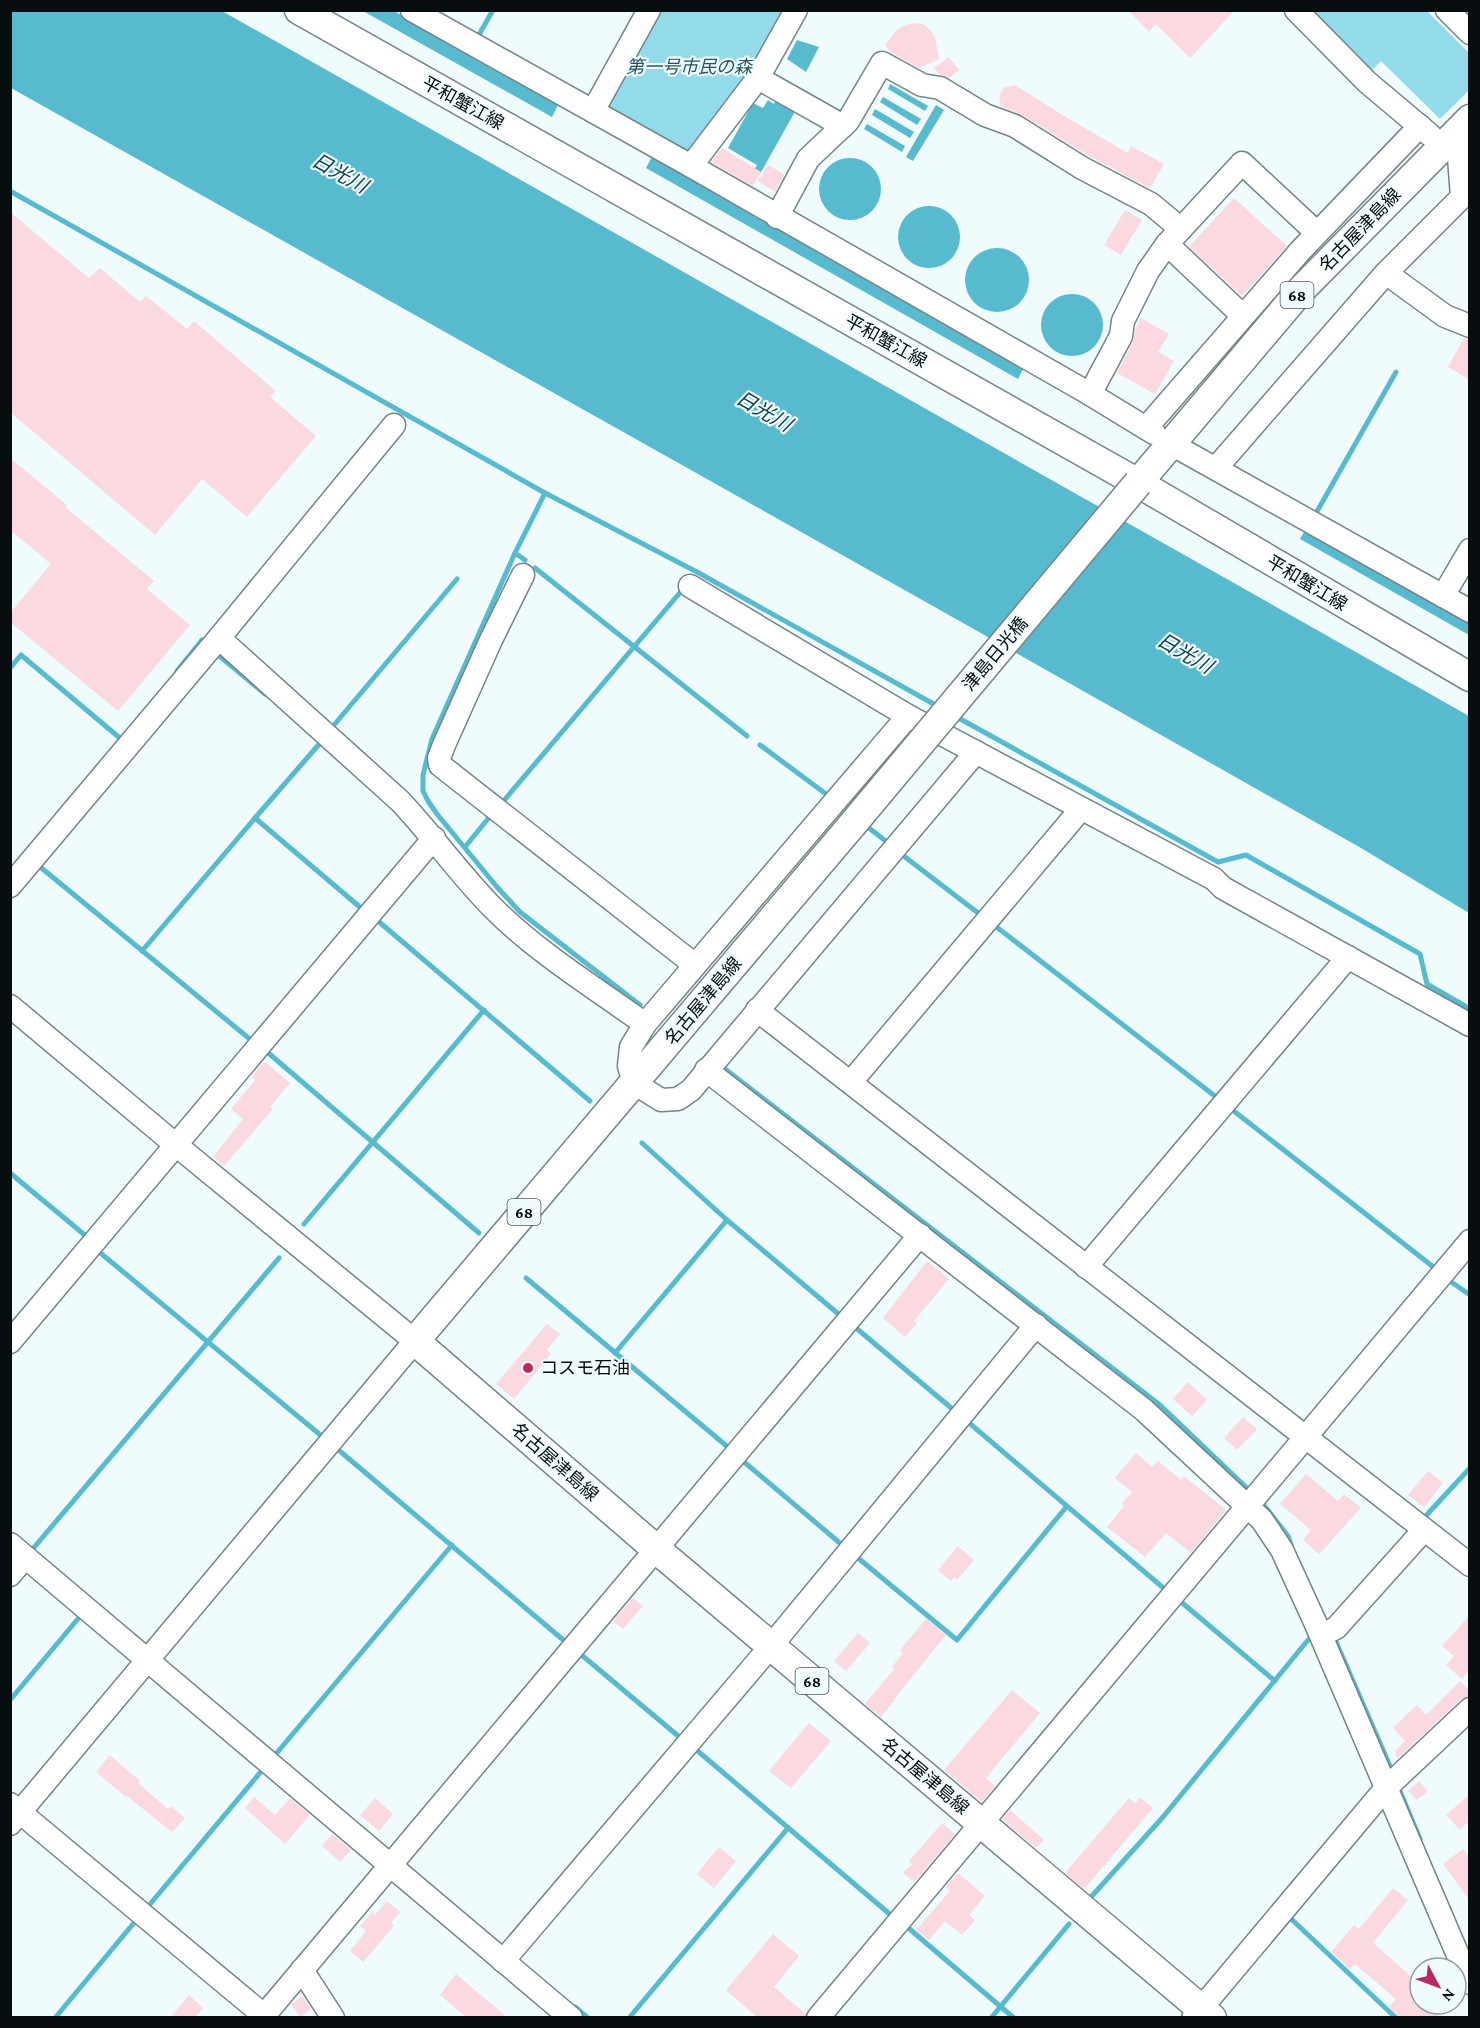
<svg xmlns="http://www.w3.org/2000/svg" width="1480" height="2028" viewBox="0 0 1480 2028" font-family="'Crimson Pro','Noto Sans JP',serif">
<rect width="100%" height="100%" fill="#f0fbfe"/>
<g fill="#93daea">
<polygon points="657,11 791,11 765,58 691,155 607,108"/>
<polygon points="1309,11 1427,11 1469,53 1469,90 1440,119 1381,61 1370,72"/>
</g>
<g fill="#57bace">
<polygon points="10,11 222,11 1469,716 1469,913 1361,848 940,610 11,88"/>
<polygon points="363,11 394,11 559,103 552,117"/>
<polygon points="797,40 819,47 806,72 787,59"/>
<polygon points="890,84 928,106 925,111 888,89"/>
<polygon points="777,97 797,108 760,174 754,170 757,165 728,148 753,103 763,108 768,100 774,104"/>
<polygon points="883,97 921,119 917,125 880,102"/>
<polygon points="936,105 944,110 913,161 906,157"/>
<polygon points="875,109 914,132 910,138 872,115"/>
<polygon points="867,124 905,146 902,152 864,129"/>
<polygon points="653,155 1024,367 1018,379 646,168"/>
<circle cx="850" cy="189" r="31"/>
<circle cx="929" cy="237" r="31"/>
<circle cx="997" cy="280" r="32"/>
<circle cx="1072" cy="325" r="31"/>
<polygon points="1307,527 1469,620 1469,635 1300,539"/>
</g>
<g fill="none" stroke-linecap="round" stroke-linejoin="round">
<g stroke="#57bace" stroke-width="5">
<polyline points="480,33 493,10"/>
<polyline points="10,191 545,493 697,572 939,707"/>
<polyline points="545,493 515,553 432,739 423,775 423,791 428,801 437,814 497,887 520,912 640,1005"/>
<polyline points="1315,515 1396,372"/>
<polyline points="515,553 525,560"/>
<polyline points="535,568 747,736"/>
<polyline points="217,654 265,694"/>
<polyline points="10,668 21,655 121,739 124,736"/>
<polyline points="177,671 202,640 205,643"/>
<polyline points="955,716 1218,862 1246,855 1420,954 1427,984 1470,1009"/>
<polyline points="334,725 457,579"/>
<polyline points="320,740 321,742 255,818 361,908"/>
<polyline points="760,745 826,794"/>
<polyline points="501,804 683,589"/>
<polyline points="865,825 887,842"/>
<polyline points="465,847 491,815"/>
<polyline points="905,857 982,916"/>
<polyline points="39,866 251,1040"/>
<polyline points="378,921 590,1101"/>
<polyline points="994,925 1220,1100"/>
<polyline points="142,951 255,818"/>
<polyline points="266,1051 479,1233"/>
<polyline points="725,1069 1160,1405 1252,1493"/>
<polyline points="1230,1108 1436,1269"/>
<polyline points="642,1143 727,1220 842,1317"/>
<polyline points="10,1173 86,1236"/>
<polyline points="304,1224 484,1010"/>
<polyline points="98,1251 324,1438"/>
<polyline points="526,1278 729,1448"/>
<polyline points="1447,1279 1470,1295"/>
<polyline points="856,1328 956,1412"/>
<polyline points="615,1353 727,1220"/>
<polyline points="968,1422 1167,1591"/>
<polyline points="335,1447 568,1644"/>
<polyline points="743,1461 841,1544"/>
<polyline points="1259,1499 1288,1536 1291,1545"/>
<polyline points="1422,1520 1470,1468"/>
<polyline points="31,1551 279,1258"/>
<polyline points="858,1558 957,1640 1067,1506"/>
<polyline points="1180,1601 1275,1681"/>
<polyline points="1333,1635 1393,1773"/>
<polyline points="578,1652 683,1740"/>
<polyline points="10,1700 82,1614"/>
<polyline points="693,1747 892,1916"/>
<polyline points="275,1755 452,1545"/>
<polyline points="1397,1784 1420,1839"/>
<polyline points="1091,1897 1163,1817 1308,1640"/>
<polyline points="146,1909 264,1768"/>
<polyline points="1286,1914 1396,2018"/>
<polyline points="906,1926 1014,2018"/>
<polyline points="575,2007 588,2018"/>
<polyline points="55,2018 138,1918"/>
<polyline points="629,2018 788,1828"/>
<polyline points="991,2018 1069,1924"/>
</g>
</g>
<g fill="#fad9e1">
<polygon points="1128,10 1235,10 1190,58 1156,24 1149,32"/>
<polygon points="912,23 923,24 932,32 935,38 939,59 919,68 890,52 885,45 898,29"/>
<polygon points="949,57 959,70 949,78 939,74 934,68"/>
<polygon points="1015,85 1064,116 1128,153 1131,146 1164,164 1150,188 1089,156 1022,115 1001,106 999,99 1002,90 1006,87"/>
<polygon points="722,148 761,172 753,186 711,162"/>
<polygon points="768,165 784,174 775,192 758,181"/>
<polygon points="1234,198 1287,246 1242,296 1189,247"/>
<polygon points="1125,210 1142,220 1121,255 1104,245"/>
<polygon points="10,212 89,278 100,268 140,302 146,296 187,329 194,321 276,391 270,397 316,436 247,517 202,479 155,535 10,412"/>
<polygon points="1141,318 1169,334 1158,352 1174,361 1155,394 1117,373 1133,342 1136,328"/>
<polygon points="1464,338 1470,339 1470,380 1448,367"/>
<polygon points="10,458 67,505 65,507 154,581 147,589 190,625 118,711 10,622 10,613 51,564 10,530"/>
<polygon points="264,1061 290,1083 270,1107 273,1109 224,1166 213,1157 243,1119 231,1109 255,1080 252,1077"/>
<polygon points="927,1261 949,1279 914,1321 917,1323 905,1337 883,1318"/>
<polygon points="547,1324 560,1334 547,1350 551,1354 514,1399 496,1384"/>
<polygon points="1188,1382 1207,1400 1192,1416 1173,1399"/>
<polygon points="1243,1417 1257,1429 1237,1450 1224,1438"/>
<polygon points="1136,1453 1152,1467 1158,1461 1181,1480 1184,1476 1226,1510 1191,1553 1166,1533 1145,1557 1107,1527 1124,1506 1121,1504 1132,1492 1115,1478"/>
<polygon points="1428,1471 1443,1483 1424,1507 1408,1495"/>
<polygon points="1306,1474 1338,1501 1344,1494 1361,1508 1319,1554 1303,1540 1311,1530 1280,1504"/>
<polygon points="958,1546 974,1560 957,1580 954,1577 951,1581 938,1570"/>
<polygon points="633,1598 643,1606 623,1629 613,1621"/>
<polygon points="1470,1615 1470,1670 1462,1679 1446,1665 1454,1656 1442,1646"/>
<polygon points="926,1619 946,1635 894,1699 895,1700 881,1717 865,1704 894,1669 892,1667 903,1653 900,1650"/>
<polygon points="858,1633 870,1643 846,1671 834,1661"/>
<polygon points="1460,1681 1470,1691 1470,1696 1461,1699 1397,1759 1395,1751 1405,1741 1393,1728 1417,1705 1426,1715"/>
<polygon points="1012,1690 1040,1713 986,1778 995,1786 982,1802 944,1770"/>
<polygon points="809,1723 831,1741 791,1788 769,1771"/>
<polygon points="110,1755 140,1781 138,1783 168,1809 171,1806 185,1818 172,1832 127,1796 126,1797 96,1772"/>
<polygon points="1419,1781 1428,1791 1417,1800 1408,1791"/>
<polygon points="1470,1794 1470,1820 1460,1830 1446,1815"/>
<polygon points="254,1797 275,1815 290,1798 310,1815 285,1844 245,1808"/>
<polygon points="1140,1797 1153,1808 1084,1889 1065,1873 1129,1798 1135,1804"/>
<polygon points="375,1798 393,1814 379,1831 360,1815"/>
<polygon points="1010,1810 1044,1840 1036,1848 1002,1819"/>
<polygon points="942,1823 955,1834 914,1882 903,1873 912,1864 909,1861"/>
<polygon points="332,1834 351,1850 340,1862 322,1846"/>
<polygon points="719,1847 736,1861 714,1888 697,1874"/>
<polygon points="1463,1849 1470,1858 1470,1901 1443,1864"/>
<polygon points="958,1873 985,1896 969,1915 975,1920 962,1935 945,1921 929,1940 916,1930 950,1891 946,1887"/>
<polygon points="1393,1888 1408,1900 1373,1943 1413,1978 1420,1972 1420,2004 1450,2004 1435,2018 1400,2018 1389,2007 1396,1999 1355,1964 1350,1969 1331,1952 1354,1925 1359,1929"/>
<polygon points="387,1901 400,1912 391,1923 394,1926 363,1962 350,1951 366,1931 360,1926 372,1912 375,1915"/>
<polygon points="773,1934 799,1956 774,1987 806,2014 805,2018 758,2018 726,1990"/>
<polygon points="456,1974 508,2018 467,2018 440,1995"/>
<polygon points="189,1995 203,2008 195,2018 170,2018"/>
<polygon points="303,1996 311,2009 300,2017 291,2004"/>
</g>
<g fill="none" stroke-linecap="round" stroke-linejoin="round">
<defs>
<g id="minor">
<polyline points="412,10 691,166 1090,394 1154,433"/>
<polyline points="1296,10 1367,82 1430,135"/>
<polyline points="1447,10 1470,33"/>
<polyline points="758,78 843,126"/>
<polyline points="593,111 649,10"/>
<polyline points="691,166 758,78 796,10"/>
<polyline points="777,217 808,159 848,121 882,63 922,85 940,88 985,115 1015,126 1082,168 1151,204 1181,229"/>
<polyline points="1167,244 1243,316"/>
<polyline points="1386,273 1445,316 1470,326"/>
<polyline points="1090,394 1121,336 1123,321 1148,271 1167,244 1242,163 1317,233"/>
<polyline points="1146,428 1301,250 1420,126"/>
<polyline points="1182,450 1470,611"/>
<polyline points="1216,468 1386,273 1462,197 1457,131"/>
<polyline points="523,575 491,640 444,745 439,758 440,765 695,965"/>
<polyline points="690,586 908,716 1214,879 1223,888 1470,1025"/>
<polyline points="1443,596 1470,550"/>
<path d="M219,638L400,801C433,836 461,876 494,909C537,952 595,988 645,1024"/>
<polyline points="908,716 645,1024 631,1047 629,1066 634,1083 661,1100 678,1099 691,1090 976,752"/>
<polyline points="10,886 219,638 394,425"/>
<polyline points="10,1006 176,1145 415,1341 10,1824"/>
<polyline points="757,1010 1470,1565"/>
<polyline points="706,1070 1144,1410 1262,1520 1282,1550 1315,1622 1470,1983"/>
<polyline points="851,1082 1081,809"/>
<polyline points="1086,1267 1348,957"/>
<polyline points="10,1342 434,838"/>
<polyline points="10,1544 571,2018"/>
<polyline points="10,1575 25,1557"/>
<polyline points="1321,1635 1336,1628 1424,1530"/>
<polyline points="10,1804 267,2018"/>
<polyline points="503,1961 771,1646 1036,1325"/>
<polyline points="302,1970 333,2018"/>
<polyline points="262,2018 920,1235"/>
<polyline points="818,2018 1470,1241"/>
<polyline points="1193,2018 1386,1788 1470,1709"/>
</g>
<g id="major">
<polyline points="299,10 1138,483 1470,677"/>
<polyline points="1138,483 1301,290 1470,119"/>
<polyline points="852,825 415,1341 656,1549 1212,2018"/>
</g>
</defs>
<use href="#minor" stroke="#748488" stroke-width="25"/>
<use href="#major" stroke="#748488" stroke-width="31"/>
<use href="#minor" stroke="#fff" stroke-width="22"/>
<use href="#major" stroke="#fff" stroke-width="28"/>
<defs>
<polyline id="major-bridge" points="852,825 1138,483"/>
</defs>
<use href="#major-bridge" stroke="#748488" stroke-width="31" stroke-linecap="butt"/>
<use href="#major-bridge" stroke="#fff" stroke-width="28"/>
</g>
<circle fill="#b72b63" stroke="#f0fbfe" stroke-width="2" cx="528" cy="1368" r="6"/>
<g text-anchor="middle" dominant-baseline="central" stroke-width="4.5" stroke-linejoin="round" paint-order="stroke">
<g fill="#f0fbfe" stroke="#4e5557" stroke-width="1.5">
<rect x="1280.5" y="282" width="33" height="26" rx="4.5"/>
<rect x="507.5" y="1199" width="33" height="26" rx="4.5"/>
<rect x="795.5" y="1668" width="33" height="26" rx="4.5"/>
</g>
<g font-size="16" font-weight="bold" fill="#080e0f">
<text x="1297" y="295">68</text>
<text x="524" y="1212">68</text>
<text x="812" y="1681">68</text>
</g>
<g font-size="18" font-style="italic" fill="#29545e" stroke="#f0fbfe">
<text x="689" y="67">第一号市民の森</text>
</g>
<g font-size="18" fill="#080e0f" stroke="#f0fbfe">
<text transform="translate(463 103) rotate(29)">平和蟹江線</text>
<text transform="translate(1360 230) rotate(-46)">名古屋津島線</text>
<text transform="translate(886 341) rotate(29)">平和蟹江線</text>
<text transform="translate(1307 583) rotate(31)">平和蟹江線</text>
<text transform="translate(995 654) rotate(-50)">津島日光橋</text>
<text transform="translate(703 1001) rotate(-50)">名古屋津島線</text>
<text transform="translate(555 1462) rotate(41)">名古屋津島線</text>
<text transform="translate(925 1776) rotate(40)">名古屋津島線</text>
</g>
<g font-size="18" fill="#080e0f" stroke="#f0fbfe" text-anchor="start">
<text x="540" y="1368">コスモ石油</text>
</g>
<g font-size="20" font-style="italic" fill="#0f3d46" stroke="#f0fbfe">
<text transform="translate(340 173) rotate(29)">日光川</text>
<text transform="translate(764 411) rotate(30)">日光川</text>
<text transform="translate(1185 653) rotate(30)">日光川</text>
</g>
</g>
<rect width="1480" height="2028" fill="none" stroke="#080e0f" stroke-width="24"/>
<g transform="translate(1438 1986) rotate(131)"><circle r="28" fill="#f0fbfe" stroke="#939c9e" stroke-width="1.5"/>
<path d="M0-4.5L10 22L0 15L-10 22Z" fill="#b72b63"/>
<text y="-9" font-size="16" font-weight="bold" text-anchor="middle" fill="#080e0f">N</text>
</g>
</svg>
